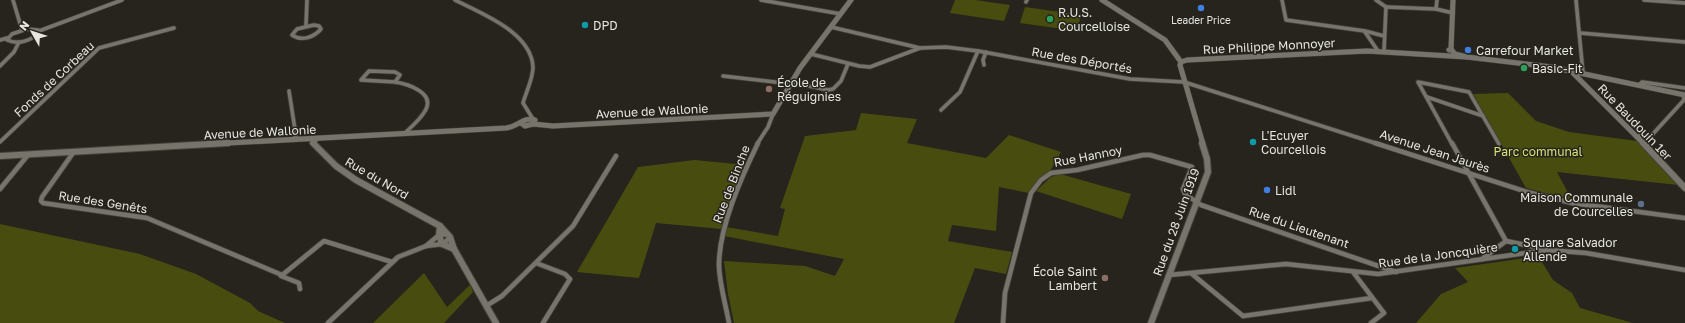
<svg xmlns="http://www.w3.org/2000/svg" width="1685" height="323" viewBox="0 0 1685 323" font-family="'Golos Text',sans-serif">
<rect width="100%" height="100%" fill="#26241d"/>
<g fill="#484d0f">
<polygon points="955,0 975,0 1010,5 1004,21 950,13"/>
<polygon points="1025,7 1081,15 1077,31 1020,23"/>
<polygon points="1508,93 1536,121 1569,132 1637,141 1678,185 1557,172 1572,200 1526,188 1473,94"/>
<polygon points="861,113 917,119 907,143 986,158 1009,135 1061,152 1050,171 1029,193 999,187 996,231 952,225 948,241 1012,252 1006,274 975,268 954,323 734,323 728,294 724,261 805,266 835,276 844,259 724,236 726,227 778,236 785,209 780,208 805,136 856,130"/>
<polygon points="694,160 747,165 726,213 722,229 656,223 639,278 577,272 638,167"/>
<polygon points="1060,174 1131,194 1122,219 1036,191 1051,177"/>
<polygon points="0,224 140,254 196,274 250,303 258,311 285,323 0,323"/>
<polygon points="1526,258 1540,259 1553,280 1572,293 1580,308 1633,323 1416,323 1441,294 1468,282 1455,268"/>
<polygon points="424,273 447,307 470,285 473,292 444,323 373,323"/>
</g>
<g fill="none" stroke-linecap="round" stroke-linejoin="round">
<defs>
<g id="street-far1">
<polyline points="13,0 22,30"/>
<path d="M455,0C482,14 531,32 533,67C533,79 526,92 523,103L533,119"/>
<polyline points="761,0 841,14"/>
<polyline points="1282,0 1286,20 1365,31 1384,36"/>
<polyline points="1376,0 1386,7"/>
<polyline points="1576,0 1583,73"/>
<polyline points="1644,0 1685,3"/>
<polyline points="1026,2 1027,0"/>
<polyline points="1386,7 1436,9 1453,13"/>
<polyline points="1436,9 1437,0"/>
<polyline points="306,25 307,0"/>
<path d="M314,25L319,26L321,29C314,37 302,42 292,35L297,29Z"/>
<polyline points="831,27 920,48"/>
<path d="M27,29L38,30L39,33C30,41 18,45 7,40L12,34Z"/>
<polyline points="39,31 122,0"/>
<polyline points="1365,32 1378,51"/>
<polyline points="1580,33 1685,42"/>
<polyline points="0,40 7,38"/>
<polyline points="1384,51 1386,7"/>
<polyline points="811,54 859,66 870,67 920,48 946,47 978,51 1130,79 1184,82 1378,144"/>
<polyline points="984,65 983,60 986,52"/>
<polyline points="0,66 14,52 19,42"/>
<polygon points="369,71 395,72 400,75 395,82 361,80"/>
<polyline points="723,76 809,86 828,90 833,89 841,81 848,64"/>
<path d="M395,82C408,84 436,93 425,111C420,120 411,127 404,134"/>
<polyline points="1639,85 1642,82 1685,88"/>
<polyline points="289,91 296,136 293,140"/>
<polyline points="1427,97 1483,116"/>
<polyline points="941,110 960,92 978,51"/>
<polyline points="1636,136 1651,136 1684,100 1683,94"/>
<polyline points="0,142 99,48 174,28"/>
<polyline points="757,144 768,127 773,114"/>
<polyline points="1452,144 1418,82 1469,92 1499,144"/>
</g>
<g id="street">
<polyline points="1375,143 1527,192 1572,203 1685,218"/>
<polyline points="1452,143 1506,241"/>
<polyline points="73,153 42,197 41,201 43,203 147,218 282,275"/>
<polyline points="0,189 28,155"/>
<polyline points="426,246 439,235 448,234"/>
<polyline points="1482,259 1506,241 1545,249"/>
<polyline points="536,263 565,274 570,279 543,323"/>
<polyline points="1353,272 1384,313 1371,323"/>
<polyline points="1192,274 1243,316 1372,298"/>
<polyline points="1169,275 1286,264 1378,274 1547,250 1586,253 1685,270"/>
<polyline points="300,289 299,283 281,276 324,241 392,262"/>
<polyline points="486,306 502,296 573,226 616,156"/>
<polyline points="328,323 398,257 426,246 442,244 450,238"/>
<path d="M729,323C726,306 719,282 719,265C719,227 741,178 758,143"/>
<polyline points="1003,323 1005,293 1031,193 1041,180 1051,173 1077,170 1143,155 1150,155 1192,167 1183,189 1185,194 1201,205 1396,272"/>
</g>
<g id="secondary-far1">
<polyline points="1102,0 1165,40 1181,62"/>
<polyline points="1451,49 1455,54 1467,57 1551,67 1685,95"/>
<polyline points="1449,50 1451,49 1453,0"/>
<polyline points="1181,62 1187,60 1367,51 1467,57"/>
<polyline points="1181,62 1180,65 1203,144"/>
<polyline points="1571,71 1644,144"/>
<polyline points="521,123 525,126 533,124 553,126 773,114 800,68 851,0"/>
<path d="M210,144L506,128C518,127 524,116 535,120L533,124"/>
<polyline points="314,144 313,143 316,139"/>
</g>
<g id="secondary">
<polyline points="313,143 336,166 356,180 440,226"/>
<polyline points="1643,143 1685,188"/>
<polyline points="0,156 228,143"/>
<polygon points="440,226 450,237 454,249 442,244 439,235"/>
<polyline points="454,249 496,323"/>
<polyline points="1151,323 1208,172 1207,159 1202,143"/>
</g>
</defs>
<use href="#street-far1" stroke="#43413b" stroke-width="5"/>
<use href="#street" stroke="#43413b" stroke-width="6"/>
<use href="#secondary-far1" stroke="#43413b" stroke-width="6"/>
<use href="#secondary" stroke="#43413b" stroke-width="8"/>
<use href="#street-far1" stroke="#77746c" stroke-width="3.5"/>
<use href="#street" stroke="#77746c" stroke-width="4.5"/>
<use href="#secondary-far1" stroke="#77746c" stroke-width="5"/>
<use href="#secondary" stroke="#77746c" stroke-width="6"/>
</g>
<g fill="#3f7fe0" stroke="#26241d" stroke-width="1.5">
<circle cx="1201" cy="8" r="4"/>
<circle cx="1468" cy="50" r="4"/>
<circle cx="1267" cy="190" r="4"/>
</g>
<g fill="#2e9e5b" stroke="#26241d" stroke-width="1.5">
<circle cx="1050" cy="19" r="4"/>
<circle cx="1524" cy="68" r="4"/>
</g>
<g fill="#0f9aa8" stroke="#26241d" stroke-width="1.5">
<circle cx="585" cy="25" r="4"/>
<circle cx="1253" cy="142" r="4"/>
<circle cx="1515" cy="249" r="4"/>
</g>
<g fill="#8d6e63" stroke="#26241d" stroke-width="1.5">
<circle cx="769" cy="89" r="4"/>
<circle cx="1105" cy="278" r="4"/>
</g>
<circle fill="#5c6f8a" stroke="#26241d" stroke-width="1.5" cx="1641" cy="204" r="4"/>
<g text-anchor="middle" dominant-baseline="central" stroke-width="3" stroke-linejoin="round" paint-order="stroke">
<g font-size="10" fill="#e6e5e0" stroke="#26241d">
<text x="1201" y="20">Leader Price</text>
</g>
<g font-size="12" fill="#e6e5e0" stroke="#26241d" text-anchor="start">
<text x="1058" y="12">R.U.S.<tspan x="1058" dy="14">Courcelloise</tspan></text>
<text x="593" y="25">DPD</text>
<text x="1476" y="50">Carrefour Market</text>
<text x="1532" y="68">Basic-Fit</text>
<text x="777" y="82">École de<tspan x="777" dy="14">Réguignies</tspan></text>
<text x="1261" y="135">L'Ecuyer<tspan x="1261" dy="14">Courcellois</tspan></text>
<text x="1275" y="190">Lidl</text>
<text x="1633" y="197" text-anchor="end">Maison Communale<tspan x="1633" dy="14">de Courcelles</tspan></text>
<text x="1523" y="242">Square Salvador<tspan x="1523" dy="14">Allende</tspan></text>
<text x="1097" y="271" text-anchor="end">École Saint<tspan x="1097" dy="14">Lambert</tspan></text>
</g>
<g font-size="12" fill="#e6e5e0" stroke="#26241d">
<text transform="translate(1269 46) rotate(-3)">Rue Philippe Monnoyer</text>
<text transform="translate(1082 60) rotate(10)">Rue des Déportés</text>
<text transform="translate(54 79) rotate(-43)">Fonds de Corbeau</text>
<text transform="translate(652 111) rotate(-3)">Avenue de Wallonie</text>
<text transform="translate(1635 122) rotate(46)">Rue Baudouin 1er</text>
<text transform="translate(260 132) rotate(-3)">Avenue de Wallonie</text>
<text transform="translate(1435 151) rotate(18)">Avenue Jean Jaurès</text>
<text transform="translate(1088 156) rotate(-11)">Rue Hannoy</text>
<text transform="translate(377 178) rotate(30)">Rue du Nord</text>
<text transform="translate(731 184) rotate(-69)">Rue de Binche</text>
<text transform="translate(103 202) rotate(9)">Rue des Genêts</text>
<text transform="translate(1176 222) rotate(-70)">Rue du 28 Juin 1919</text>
<text transform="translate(1299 227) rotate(19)">Rue du Lieutenant</text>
<text transform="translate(1438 255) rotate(-8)">Rue de la Joncquière</text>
</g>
<g font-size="12" fill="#d6e278" stroke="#26241d">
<text x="1538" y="151">Parc communal</text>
</g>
</g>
<g transform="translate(32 32) rotate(309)" stroke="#26241d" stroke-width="3" paint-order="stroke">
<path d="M0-3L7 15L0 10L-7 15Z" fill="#e6e5e0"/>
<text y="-6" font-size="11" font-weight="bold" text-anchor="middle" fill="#e6e5e0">N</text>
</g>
</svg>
